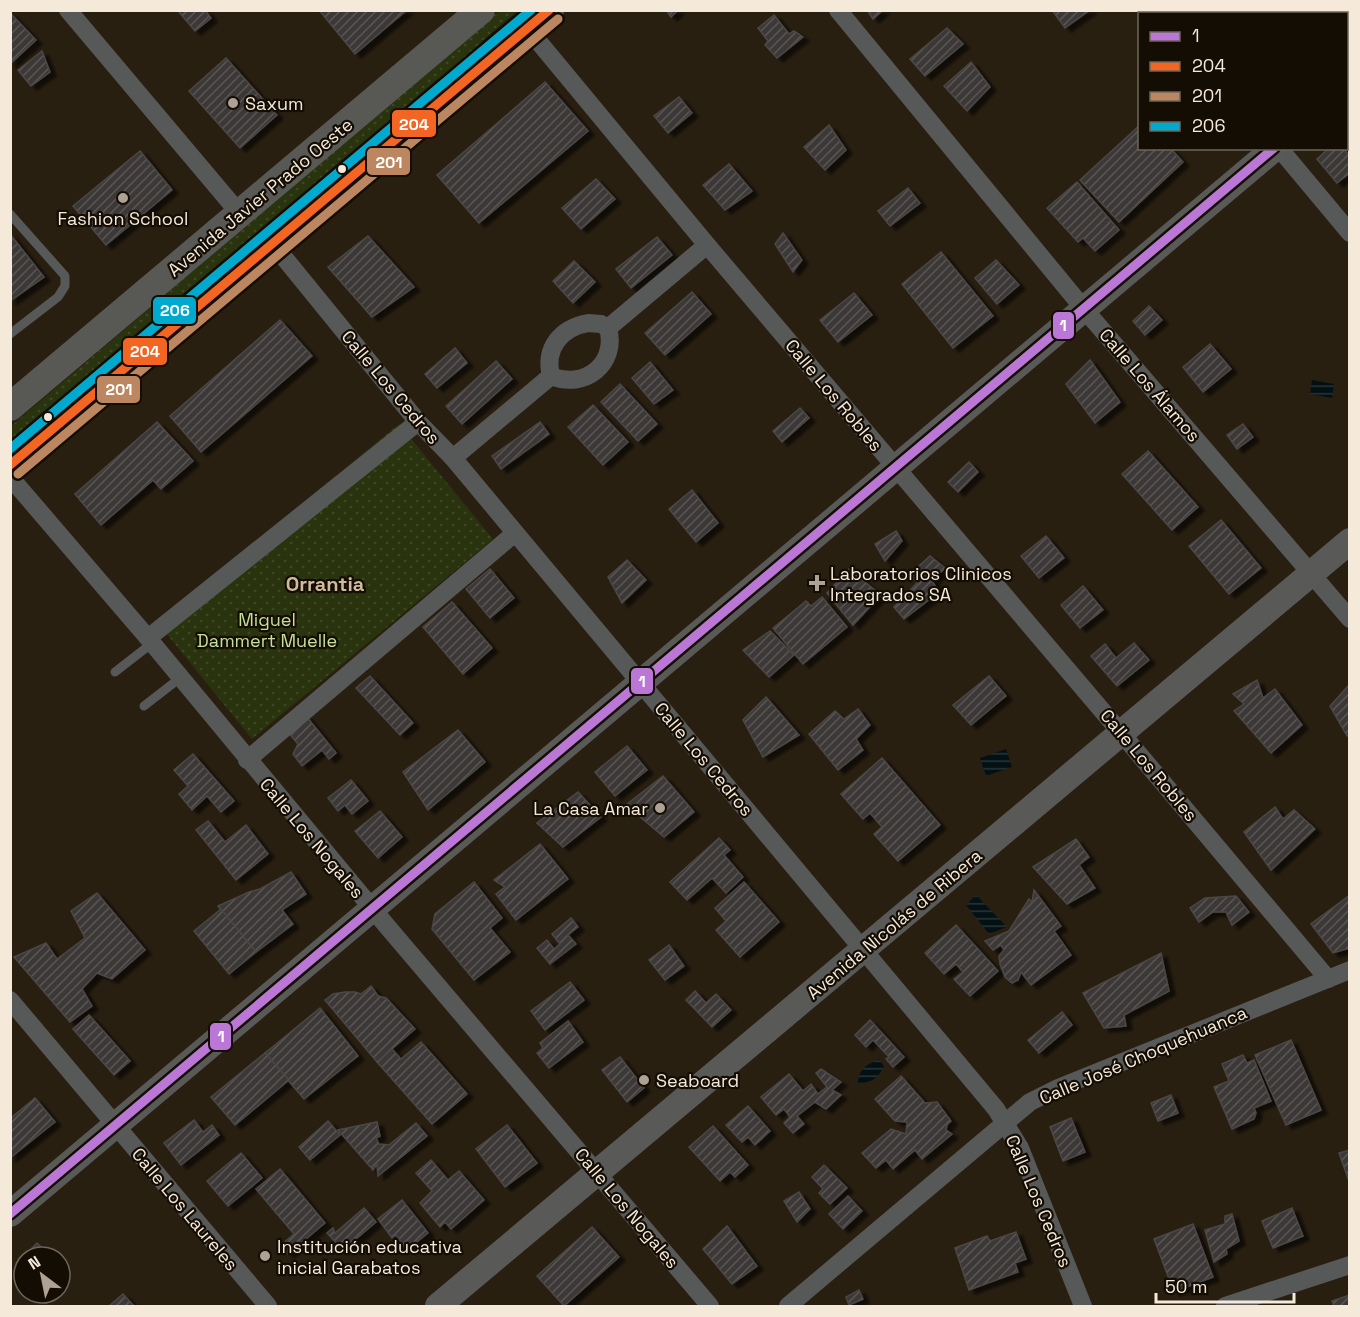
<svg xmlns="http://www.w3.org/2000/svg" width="1360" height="1317" viewBox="0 0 1360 1317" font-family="'Space Grotesk',sans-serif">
<defs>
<pattern id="green-dots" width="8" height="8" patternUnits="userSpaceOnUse" patternTransform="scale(1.5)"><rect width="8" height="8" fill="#29330e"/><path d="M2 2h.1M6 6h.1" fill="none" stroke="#3e4725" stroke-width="1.8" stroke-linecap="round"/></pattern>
<pattern id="water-rules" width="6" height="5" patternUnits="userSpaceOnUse" patternTransform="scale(1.5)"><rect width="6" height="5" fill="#041114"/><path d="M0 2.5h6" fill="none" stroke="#293436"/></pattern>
<pattern id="building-hatch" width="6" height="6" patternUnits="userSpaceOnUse" patternTransform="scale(1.5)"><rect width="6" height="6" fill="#3d3837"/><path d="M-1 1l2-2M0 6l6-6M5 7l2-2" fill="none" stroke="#5a5553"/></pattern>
<filter id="shadow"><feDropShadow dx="6" dy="4" stdDeviation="1.5" flood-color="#0009"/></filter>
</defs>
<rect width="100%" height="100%" fill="#291f11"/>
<g fill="url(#green-dots)">
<polygon points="499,11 517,11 482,41 475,55 11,448 11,426"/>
<polygon points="399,424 493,539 252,739 157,622"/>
</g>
<g fill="url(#water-rules)">
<polygon points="1312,380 1334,384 1332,398 1310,394"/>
<polygon points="1006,749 1012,767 986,776 980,758"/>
<polygon points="976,895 1007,927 989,934 966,905"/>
<path d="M879,1059L884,1066C879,1077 871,1084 858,1083C858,1069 868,1064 879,1059Z"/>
</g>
<g fill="url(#building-hatch)" stroke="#4b4746" stroke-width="1.5" filter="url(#shadow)">
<polygon points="205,10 211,18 195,31 178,11"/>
<polygon points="319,10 407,10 355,54"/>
<polygon points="666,10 678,10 671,17"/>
<polygon points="867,10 883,10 873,19"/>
<polygon points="1052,10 1090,10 1065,28"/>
<polygon points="1308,10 1350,10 1350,41 1346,43 1346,14 1311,14"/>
<polygon points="10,13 36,40 10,64"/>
<polygon points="774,15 789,34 794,31 803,37 777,58 765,45 768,41 758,28"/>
<polygon points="947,28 963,44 925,76 910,59"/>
<polygon points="42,51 50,72 31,86 18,70"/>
<polygon points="226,58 277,115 240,148 189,91"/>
<polygon points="971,62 990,87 967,111 944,86"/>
<polygon points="545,82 588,131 479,223 437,175"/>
<polygon points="679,97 692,113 668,133 654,116"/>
<polygon points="829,125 846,150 825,170 804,147"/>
<polygon points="1140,125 1140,148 1170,148 1183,162 1119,222 1080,180"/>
<polygon points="1329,148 1343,148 1350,157 1350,173 1337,183 1317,159"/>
<polygon points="140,151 172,190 106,245 73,206"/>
<polygon points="729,164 752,191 725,210 703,185"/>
<polygon points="596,179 615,199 581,229 562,208"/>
<polygon points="1077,182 1119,230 1095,251 1083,238 1078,242 1047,208"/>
<polygon points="908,188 920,203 890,226 878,211"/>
<polygon points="783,233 802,260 793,272 775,244"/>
<polygon points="10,234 44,277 10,301"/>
<polygon points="368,236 414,287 372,317 328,267"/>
<polygon points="657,237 672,255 631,288 616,269"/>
<polygon points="941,252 993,316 953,348 902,284"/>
<polygon points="996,260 1019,285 997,304 975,278"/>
<polygon points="574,261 595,282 573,303 553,281"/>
<polygon points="692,292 711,314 665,355 645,333"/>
<polygon points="854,293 872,315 838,342 820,320"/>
<polygon points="1149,306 1162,320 1145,335 1133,321"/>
<polygon points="280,320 312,356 201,452 170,416"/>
<polygon points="1210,344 1231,369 1203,392 1183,367"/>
<polygon points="455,348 467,363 437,388 425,374"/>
<polygon points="1090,360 1120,402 1095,423 1066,384"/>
<polygon points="496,361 512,379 462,424 446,406"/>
<polygon points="650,362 673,390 654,404 632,378"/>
<polygon points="620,384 657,424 638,441 601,402"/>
<polygon points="593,405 628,442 603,465 568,427"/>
<polygon points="800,408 809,418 782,442 773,431"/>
<polygon points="157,422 193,461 161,489 153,480 101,525 75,494"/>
<polygon points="540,422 549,434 501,469 492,456"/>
<polygon points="1243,424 1253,437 1237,449 1227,435"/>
<polygon points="1148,451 1198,507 1172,530 1122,474"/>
<polygon points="969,462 978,472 958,492 948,482"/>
<polygon points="692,490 718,523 696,542 669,509"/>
<polygon points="1221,520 1261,568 1229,594 1189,546"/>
<polygon points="896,531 902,541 885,561 875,544"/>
<polygon points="1046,536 1064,558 1039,578 1021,556"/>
<polygon points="930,556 945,568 932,581 939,592 904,619 894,607 917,583 910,574"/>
<polygon points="627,560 646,580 622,603 608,577"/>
<polygon points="490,569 514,598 490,618 466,589"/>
<polygon points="849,569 881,595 853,625 827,593"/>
<polygon points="1083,586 1103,610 1080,628 1061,605"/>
<polygon points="822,597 847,627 803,664 773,628 806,601 811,606"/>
<polygon points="452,602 492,648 463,674 423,627"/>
<polygon points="770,631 794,655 769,677 743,650"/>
<polygon points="1134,643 1149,660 1117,686 1091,656 1105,644 1116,658"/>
<polygon points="370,676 413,723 400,735 356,688"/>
<polygon points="989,676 1006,696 971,725 953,705"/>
<polygon points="1257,680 1263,698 1275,689 1302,725 1271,753 1234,711 1244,704 1233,694"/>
<polygon points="1350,684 1350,734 1347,736 1330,706"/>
<polygon points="766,697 799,735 763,757 743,720"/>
<polygon points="858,709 870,725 856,739 863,750 838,770 809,734 835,711 844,719"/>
<polygon points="306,716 336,753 329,759 322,750 302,766 293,754 298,744 287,731"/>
<polygon points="458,730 485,762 428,810 403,772"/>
<polygon points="627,746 647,770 615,796 595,772"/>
<polygon points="193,754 234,801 221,812 207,796 192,810 179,794 188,786 174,770"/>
<polygon points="882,758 940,825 898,861 874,834 882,827 870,813 863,819 841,794"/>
<polygon points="663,776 694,812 664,837 626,805"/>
<polygon points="351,780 368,801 352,814 345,805 338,811 328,798"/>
<polygon points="578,792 601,817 563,847 537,823"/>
<polygon points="1275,807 1283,819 1294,810 1315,829 1271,870 1244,832"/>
<polygon points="380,811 402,837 378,858 355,831"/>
<polygon points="208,821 225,842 246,825 268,854 236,880 196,830"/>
<polygon points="719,838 730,850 724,855 743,877 726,893 712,878 687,900 670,882"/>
<polygon points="1076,839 1089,857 1079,865 1095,888 1067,904 1033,867"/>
<polygon points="540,844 568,879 516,920 496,894 505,887 494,880"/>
<polygon points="291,872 306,894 282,910 293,924 256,952 218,906 249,892 260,889"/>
<polygon points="474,882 502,918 490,928 510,952 474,980 432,929 435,914"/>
<polygon points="744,882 779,922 740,957 716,930 726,921 715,908"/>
<polygon points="1034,890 1061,926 1054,931 1071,955 1031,985 1021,972 1018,980 1012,983 1005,977 1000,964 999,956 1004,950 1001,945 993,950 985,941 1009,931 1029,899 1032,902"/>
<polygon points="97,893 145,950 112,979 97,973 82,989 92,1006 70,1022 14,957 46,943 57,959 85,938 71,911"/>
<polygon points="1350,895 1350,948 1333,953 1311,924"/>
<polygon points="1236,896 1249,912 1232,925 1226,912 1213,912 1199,922 1190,908 1205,898"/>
<polygon points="221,909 256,952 229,974 194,931"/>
<polygon points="571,918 578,927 568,935 576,944 550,964 537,948 547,940 554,949 560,944 552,934"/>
<polygon points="956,925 998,971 970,996 954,979 963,972 956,964 944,974 925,953"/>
<polygon points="669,945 684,966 665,980 649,960"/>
<polygon points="1161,953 1169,991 1124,1015 1126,1026 1104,1028 1083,993"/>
<polygon points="570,982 584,1000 545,1030 531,1011"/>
<polygon points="371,986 378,996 386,998 415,1029 377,1062 325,1000 333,994 345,992 355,992 361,994"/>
<polygon points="695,991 706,1003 716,994 731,1010 712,1027 686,1000"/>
<polygon points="320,1008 358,1056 304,1099 265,1053"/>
<polygon points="1062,1012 1072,1025 1039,1053 1028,1040"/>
<polygon points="89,1015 130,1061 114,1075 73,1029"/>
<polygon points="870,1020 904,1057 893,1067 886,1059 889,1057 873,1040 866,1047 855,1035"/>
<polygon points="568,1021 583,1042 549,1068 537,1053 543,1048 540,1043"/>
<polygon points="1291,1040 1321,1110 1286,1125 1255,1055"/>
<polygon points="421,1042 467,1094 432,1124 377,1062 392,1049 401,1059"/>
<polygon points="265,1053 289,1080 235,1125 211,1097"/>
<polygon points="1243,1055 1247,1063 1254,1060 1271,1101 1254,1108 1256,1113 1254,1119 1232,1129 1214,1087 1229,1081 1222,1064"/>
<polygon points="620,1057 644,1088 627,1102 602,1070"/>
<polygon points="821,1069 841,1082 832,1090 841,1095 826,1109 815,1102 797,1116 804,1124 793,1133 784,1123 790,1117 784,1109 776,1115 761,1097 789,1074 803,1091 811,1084 818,1094 827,1087 816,1073"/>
<polygon points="901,1076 925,1103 937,1102 951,1121 947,1125 946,1130 952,1134 922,1159 915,1150 893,1169 886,1160 876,1168 862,1153 891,1129 906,1134 907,1122 895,1121 875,1099"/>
<polygon points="1171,1095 1178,1113 1158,1121 1151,1103"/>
<polygon points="35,1098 55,1122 10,1158 10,1114 12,1117"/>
<polygon points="748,1106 770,1131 755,1145 748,1137 742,1142 726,1125"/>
<polygon points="1071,1118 1085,1152 1063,1161 1050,1127"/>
<polygon points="194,1120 203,1132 212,1125 219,1135 181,1165 164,1143"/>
<polygon points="328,1121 340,1135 310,1160 299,1147"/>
<polygon points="377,1122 380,1136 376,1138 379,1144 389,1145 416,1123 427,1136 378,1176 377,1164 373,1170 338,1130"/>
<polygon points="507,1125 537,1163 505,1187 476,1149"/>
<polygon points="713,1126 748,1165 735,1177 730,1172 720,1181 689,1147"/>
<polygon points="1350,1150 1350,1184 1339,1153"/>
<polygon points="241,1153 262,1178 228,1206 207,1181"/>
<polygon points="431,1160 448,1180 459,1171 484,1200 451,1229 445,1222 440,1227 420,1203 432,1191 416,1173"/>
<polygon points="824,1165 847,1188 830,1204 819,1193 823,1189 812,1177"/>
<polygon points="280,1169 325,1223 288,1254 281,1245 294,1234 256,1189"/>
<polygon points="799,1192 810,1209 797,1222 784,1201"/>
<polygon points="848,1196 862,1211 843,1229 829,1214"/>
<polygon points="402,1200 428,1233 412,1246 411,1243 405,1247 396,1235 392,1238 378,1219"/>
<polygon points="364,1208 376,1222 343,1250 327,1233 333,1228 335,1233"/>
<polygon points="1292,1208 1303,1236 1273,1248 1262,1221"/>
<polygon points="1232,1214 1239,1241 1226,1249 1227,1254 1214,1262 1205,1230 1225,1224 1225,1216"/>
<polygon points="1193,1224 1213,1277 1174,1292 1154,1239"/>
<polygon points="727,1226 757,1266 732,1284 703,1249"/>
<polygon points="592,1227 619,1257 564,1306 537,1276"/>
<polygon points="1016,1232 1026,1259 1015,1263 1018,1272 969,1290 955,1248 987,1236 990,1241"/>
<polygon points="37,1243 51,1257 24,1257 24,1268 18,1262"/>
<polygon points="859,1290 863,1299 849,1305 846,1297"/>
<polygon points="123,1294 134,1306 109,1306"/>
<polygon points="1350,1295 1350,1306 1334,1306 1332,1301"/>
</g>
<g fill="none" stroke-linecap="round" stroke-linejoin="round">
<g stroke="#575958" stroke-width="9">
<polyline points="10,214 65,276 65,286 58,297 10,334"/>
<polyline points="115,672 151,644"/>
<polyline points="144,706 180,678"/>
</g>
<g stroke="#575958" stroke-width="18">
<polyline points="68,10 240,214"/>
<polyline points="838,10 1084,309 1350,619"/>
<polyline points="1163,10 1165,14"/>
<polyline points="528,29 707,245 1122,734 1328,979"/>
<polyline points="1279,148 1350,233"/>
<polyline points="273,244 418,422 453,458 996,1109 1020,1148 1083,1306"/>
<path d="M588,323L601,324L608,328C618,364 584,390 551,376C544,348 561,328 588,323Z"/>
<polyline points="608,328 707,245"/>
<polyline points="453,458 551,376"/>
<polyline points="10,477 148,638 386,925 710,1306"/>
<polyline points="148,638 418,422"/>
<polyline points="247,760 515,533"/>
<polyline points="10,1000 268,1306"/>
<polyline points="788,1306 1030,1102 1058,1088 1350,970"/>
<polyline points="1225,1306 1350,1265"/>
</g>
<g stroke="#595a58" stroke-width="26">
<polyline points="1346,88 1350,85"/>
<polyline points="10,1214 1275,148"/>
<polyline points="438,1306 1350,541"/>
</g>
<g stroke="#585855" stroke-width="28">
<polyline points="10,407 481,10"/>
<polyline points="10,465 550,10"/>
</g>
<defs>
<polyline id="bus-1" points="10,1214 1274,148"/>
<polyline id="bus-2" points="10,465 549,10"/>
<polyline id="bus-3" points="18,474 558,19"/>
<polyline id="bus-4" points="10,449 531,10"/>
</defs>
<use href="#bus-1" stroke="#140d04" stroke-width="14"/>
<use href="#bus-2" stroke="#140d04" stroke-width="14"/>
<use href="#bus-3" stroke="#140d04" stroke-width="14"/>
<use href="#bus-4" stroke="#140d04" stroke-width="14"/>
<use href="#bus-1" stroke="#ba77d6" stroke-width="9"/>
<use href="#bus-2" stroke="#f26522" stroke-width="9"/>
<use href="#bus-3" stroke="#bb8660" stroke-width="9"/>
<use href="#bus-4" stroke="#00a9ce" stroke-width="9"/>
</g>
<g fill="#aea294" stroke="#140d04" stroke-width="2">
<circle cx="233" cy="103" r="6"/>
<circle cx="123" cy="198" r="6"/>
<path d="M814 574h6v6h6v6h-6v6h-6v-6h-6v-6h6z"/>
<circle cx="660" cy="808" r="6"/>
<circle cx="644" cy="1080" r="6"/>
<circle cx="265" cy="1256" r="6"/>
</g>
<g fill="#f5e9da" stroke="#140d04" stroke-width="2">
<circle cx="342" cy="169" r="5"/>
<circle cx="48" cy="417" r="5"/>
</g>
<g text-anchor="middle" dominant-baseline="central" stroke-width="4.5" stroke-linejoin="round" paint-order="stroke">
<g font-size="18" fill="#f5e9da" stroke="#140d04" text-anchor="start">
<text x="245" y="103">Saxum</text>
<text x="123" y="218" text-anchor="middle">Fashion School</text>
<text x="830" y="573">Laboratorios Clinicos<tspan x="830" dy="21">Integrados SA</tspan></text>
<text x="648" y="808" text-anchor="end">La Casa Amar</text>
<text x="656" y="1080">Seaboard</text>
<text x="277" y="1246">Institución educativa<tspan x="277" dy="21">inicial Garabatos</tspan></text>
</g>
<g font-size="18" fill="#f5e9da" stroke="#140d04">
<text transform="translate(260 197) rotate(-40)">Avenida Javier Prado Oeste</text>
<text transform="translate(1150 385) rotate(49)">Calle Los Álamos</text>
<text transform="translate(391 387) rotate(50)">Calle Los Cedros</text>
<text transform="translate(834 395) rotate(50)">Calle Los Robles</text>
<text transform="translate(704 759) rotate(50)">Calle Los Cedros</text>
<text transform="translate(1149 765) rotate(50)">Calle Los Robles</text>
<text transform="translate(312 838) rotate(50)">Calle Los Nogales</text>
<text transform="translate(894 924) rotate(-40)">Avenida Nicolás de Ribera</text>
<text transform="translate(1143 1055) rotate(-23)">Calle José Choquehuanca</text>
<text transform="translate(1039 1201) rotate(67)">Calle Los Cedros</text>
<text transform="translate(627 1208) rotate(50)">Calle Los Nogales</text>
<text transform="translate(185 1209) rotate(50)">Calle Los Laureles</text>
</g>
<g font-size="18" fill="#c5e198" stroke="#140d04">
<text x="267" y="619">Miguel<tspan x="267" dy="21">Dammert Muelle</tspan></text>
</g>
<g font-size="20" font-weight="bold" fill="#d1ba9d" stroke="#140d04">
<text x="325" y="584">Orrantia</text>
</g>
</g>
<g stroke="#140d04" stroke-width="2">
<rect x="391" y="109" width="46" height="29" rx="6" fill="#f26522"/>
<rect x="366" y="147" width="45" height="29" rx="6" fill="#bb8660"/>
<rect x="152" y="296" width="45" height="29" rx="6" fill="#00a9ce"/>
<rect x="1052" y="311" width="23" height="29" rx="6" fill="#ba77d6"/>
<rect x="122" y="337" width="46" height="29" rx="6" fill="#f26522"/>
<rect x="96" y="375" width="45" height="29" rx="6" fill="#bb8660"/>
<rect x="630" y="667" width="24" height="28" rx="6" fill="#ba77d6"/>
<rect x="209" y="1022" width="23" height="29" rx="6" fill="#ba77d6"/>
</g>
<g font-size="16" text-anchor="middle" font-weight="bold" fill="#fff">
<text x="414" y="130">204</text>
<text x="389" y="168">201</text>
<text x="175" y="316">206</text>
<text x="1063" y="331">1</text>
<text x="145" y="357">204</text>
<text x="119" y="395">201</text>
<text x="642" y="687">1</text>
<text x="221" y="1042">1</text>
</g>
<rect width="1360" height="1317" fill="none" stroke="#f5e9da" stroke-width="24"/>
<rect x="1138" y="12" width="210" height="138" fill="#140d04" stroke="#6e655a" stroke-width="1.5"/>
<rect x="1150" y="32" width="30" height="9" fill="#ba77d6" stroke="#6e655a" stroke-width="1.5"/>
<text x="1192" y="42" font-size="18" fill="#f5e9da">1</text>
<rect x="1150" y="62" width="30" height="9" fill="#f26522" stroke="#6e655a" stroke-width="1.5"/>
<text x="1192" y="72" font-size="18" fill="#f5e9da">204</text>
<rect x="1150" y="92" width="30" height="9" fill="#bb8660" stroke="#6e655a" stroke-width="1.5"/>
<text x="1192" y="102" font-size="18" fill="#f5e9da">201</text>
<rect x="1150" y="122" width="30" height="9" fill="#00a9ce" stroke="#6e655a" stroke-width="1.5"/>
<text x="1192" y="132" font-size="18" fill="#f5e9da">206</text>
<g transform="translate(42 1275) rotate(328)"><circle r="28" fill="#140d04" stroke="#6e655a" stroke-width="1.5"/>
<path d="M0-4.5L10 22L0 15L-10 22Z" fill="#aea294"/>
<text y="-9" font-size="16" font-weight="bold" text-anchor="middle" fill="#f5e9da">N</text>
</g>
<path d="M1156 1293v9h138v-9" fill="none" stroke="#f5e9da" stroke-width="3"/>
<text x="1165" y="1293" font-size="18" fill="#f5e9da" stroke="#140d04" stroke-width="4.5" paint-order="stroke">50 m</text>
</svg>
